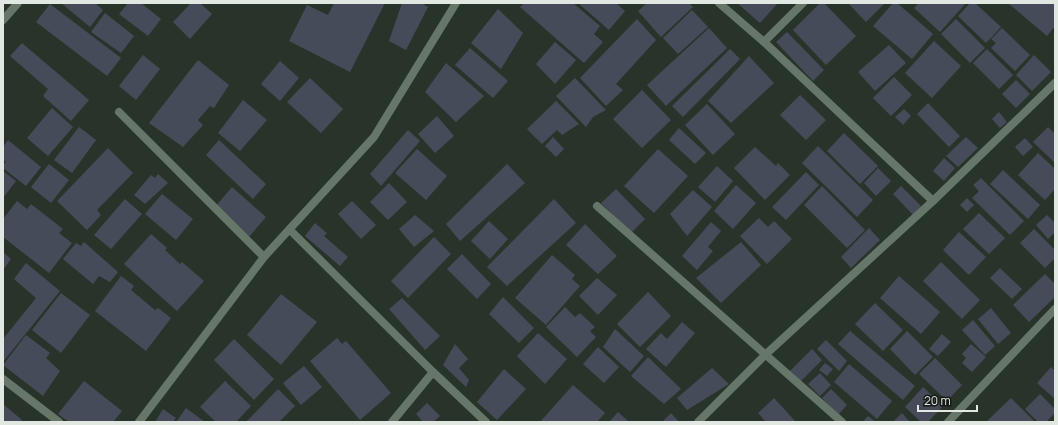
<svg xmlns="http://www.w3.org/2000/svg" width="1058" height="425" viewBox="0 0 1058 425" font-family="Manrope,sans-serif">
<rect width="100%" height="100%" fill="#28342a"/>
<g fill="#464b59">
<polygon points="61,3 95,3 103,10 90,27"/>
<polygon points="128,3 141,3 161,19 148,36 119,14"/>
<polygon points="191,3 200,3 212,14 190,39 173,22"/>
<polygon points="334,3 385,3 350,72 289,41 307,5 328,15"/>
<polygon points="402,3 421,3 428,7 406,50 389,41"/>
<polygon points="524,3 573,3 600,26 594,34 603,42 584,63 520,7"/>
<polygon points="578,3 616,3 625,11 609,30"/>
<polygon points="647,3 689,3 693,7 661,37 638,11"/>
<polygon points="737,3 778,3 760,23"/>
<polygon points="820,3 824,3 856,36 826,65 793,30"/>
<polygon points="848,3 885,3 866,22"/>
<polygon points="893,3 897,3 933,34 912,59 873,26"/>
<polygon points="919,3 966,3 940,32 914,8"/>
<polygon points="970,3 975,3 1001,27 986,43 958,16"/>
<polygon points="1008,3 1055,3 1055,26 1047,36"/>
<polygon points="50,4 121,58 107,76 36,22"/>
<polygon points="498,9 523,33 501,69 471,43"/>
<polygon points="692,10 708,27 678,54 663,38"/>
<polygon points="105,13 134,36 121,53 91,32"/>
<polygon points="637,19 656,40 616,84 623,90 606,106 580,78"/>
<polygon points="956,19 985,48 970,63 941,34"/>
<polygon points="709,28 727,48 666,106 647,85"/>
<polygon points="1002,28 1030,55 1015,71 991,48 996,43 991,39"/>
<polygon points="787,32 824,70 813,81 776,42"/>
<polygon points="934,41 961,66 932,98 905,73"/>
<polygon points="555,42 576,60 555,84 536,64"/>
<polygon points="22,43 89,100 71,121 43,96 48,89 10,56"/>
<polygon points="889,45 906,63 875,91 858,72"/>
<polygon points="470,48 508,81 493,98 455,65"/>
<polygon points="730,49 740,59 683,117 672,106"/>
<polygon points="987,49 1013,75 999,89 973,63"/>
<polygon points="143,55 160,69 136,100 119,86"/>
<polygon points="1034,55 1051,72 1032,91 1016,75"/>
<polygon points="749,56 774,83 731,123 708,101"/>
<polygon points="198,60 229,85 214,108 210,106 198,120 203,125 183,147 149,123"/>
<polygon points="280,61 299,78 280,101 261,84"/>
<polygon points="446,63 484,96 456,122 425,92"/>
<polygon points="894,77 912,95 891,116 873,98"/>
<polygon points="310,78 343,109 321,133 287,102"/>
<polygon points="575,78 606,110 593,117 586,127 556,96"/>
<polygon points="1016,80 1030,94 1016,108 1002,94"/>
<polygon points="642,90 671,120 642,148 613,119"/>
<polygon points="800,95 826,120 806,140 780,115"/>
<polygon points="243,100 267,120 240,151 218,133"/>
<polygon points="556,101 579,124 562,135 557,130 542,144 527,129"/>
<polygon points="928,103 960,136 949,147 917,114"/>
<polygon points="707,104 735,134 713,155 685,125"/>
<polygon points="52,108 73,127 48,156 27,138"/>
<polygon points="904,109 911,116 903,125 895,117"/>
<polygon points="999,112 1007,122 1000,128 992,119"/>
<polygon points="437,116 454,136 435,153 418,134"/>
<polygon points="79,127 96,140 72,173 54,160"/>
<polygon points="1048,127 1055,134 1055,163 1033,142"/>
<polygon points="679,128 706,153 695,164 669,140"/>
<polygon points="408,130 420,141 381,186 370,174"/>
<polygon points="844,133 878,166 860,184 827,151"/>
<polygon points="553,137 564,149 556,157 545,146"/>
<polygon points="966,137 978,148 958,167 946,156"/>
<polygon points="1025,138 1033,147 1023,156 1015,147"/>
<polygon points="8,140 41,167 26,186 3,168 3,165 6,162 3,160 3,147"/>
<polygon points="219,140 266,184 253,199 206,155"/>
<polygon points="818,146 873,200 857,217 802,163"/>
<polygon points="755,147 776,166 778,163 790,175 765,200 734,168"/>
<polygon points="108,148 133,173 97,210 101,215 87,230 57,201"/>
<polygon points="417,149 447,176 426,200 395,173"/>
<polygon points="658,149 688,176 654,213 624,186"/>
<polygon points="1038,153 1055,169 1055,189 1045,200 1018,175"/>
<polygon points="944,158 955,168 944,181 933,171"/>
<polygon points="49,164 69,180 51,203 31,187"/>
<polygon points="507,164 525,183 460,241 446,224"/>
<polygon points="717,166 733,181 715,202 698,187"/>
<polygon points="878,168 891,181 876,196 864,183"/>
<polygon points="1003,170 1040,205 1028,219 990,184"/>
<polygon points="3,171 16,181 3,198"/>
<polygon points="806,172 819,185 786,220 772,207"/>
<polygon points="158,174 168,183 145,204 134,195 151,175 155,178"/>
<polygon points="981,178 1024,221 1010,235 972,198 979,191 973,185"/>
<polygon points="389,183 407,202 388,220 370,202"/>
<polygon points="736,185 756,203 733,229 714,211"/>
<polygon points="822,186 865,230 847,248 804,205"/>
<polygon points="901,186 921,206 913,215 893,194"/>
<polygon points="232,187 266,217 249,237 215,207"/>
<polygon points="616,189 645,219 631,233 601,203"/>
<polygon points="693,190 712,207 687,236 670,214"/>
<polygon points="162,194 193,219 176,240 145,214"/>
<polygon points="967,198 974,205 967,212 960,205"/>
<polygon points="125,199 142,214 111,249 94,235"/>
<polygon points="554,199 576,223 507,286 487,267"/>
<polygon points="17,201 27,209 31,204 63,229 59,233 72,243 49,273 3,237 3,219"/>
<polygon points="352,201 376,225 361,239 338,214"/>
<polygon points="979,213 1005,238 989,254 963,229"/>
<polygon points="415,215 434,231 414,247 399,229"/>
<polygon points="1047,215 1055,223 1055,232 1048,239 1036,225"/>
<polygon points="759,218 768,227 774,221 792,239 767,264 740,236"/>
<polygon points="489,221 508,239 490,259 471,241"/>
<polygon points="711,222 721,231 708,247 713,251 697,270 682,256"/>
<polygon points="315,223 327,233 324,236 348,257 340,266 305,236"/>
<polygon points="585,224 617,256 598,274 566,245"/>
<polygon points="869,228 880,240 851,268 841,257"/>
<polygon points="1034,229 1055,250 1055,258 1045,268 1020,243"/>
<polygon points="959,232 986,257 969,275 943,250"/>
<polygon points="151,234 167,248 165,250 180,264 182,262 204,281 177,311 124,264"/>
<polygon points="434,237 451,254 408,298 391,281"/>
<polygon points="84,242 118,272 110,282 99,276 93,284 63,259 76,243 81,246"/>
<polygon points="741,242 761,265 721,303 696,278"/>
<polygon points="3,252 11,259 3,270"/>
<polygon points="462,254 491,284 477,299 447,269"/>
<polygon points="552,255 575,275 572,279 580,286 546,325 515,298"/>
<polygon points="941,262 980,300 962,319 923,281"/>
<polygon points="26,263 60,291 3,362 3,339 36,298 14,279"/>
<polygon points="1000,268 1022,289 1012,299 990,278"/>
<polygon points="1045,274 1055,284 1055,297 1029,322 1013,305"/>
<polygon points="121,276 134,286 131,290 155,310 158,308 171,318 146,351 95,311"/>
<polygon points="899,276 940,312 921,334 880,298"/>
<polygon points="597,278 617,295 598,315 579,296"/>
<polygon points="648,292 671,316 640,347 617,324"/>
<polygon points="61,293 90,315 61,353 32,330"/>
<polygon points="281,294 317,322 281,365 247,335"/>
<polygon points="503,297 534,328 519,343 489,314"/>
<polygon points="402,298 440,336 425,350 389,309"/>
<polygon points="875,303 903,330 883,351 855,324"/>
<polygon points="565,307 575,317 580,313 595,327 590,331 596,337 577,357 546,327"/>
<polygon points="991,308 1011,333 998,344 978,319"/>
<polygon points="973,320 995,346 985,355 962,330"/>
<polygon points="682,322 695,333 666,367 646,349 661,333 667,339"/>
<polygon points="615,329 644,356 630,372 603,347"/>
<polygon points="850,331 915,386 903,400 838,344"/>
<polygon points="907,331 933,357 915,375 890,349"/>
<polygon points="538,333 567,359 545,384 517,356"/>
<polygon points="942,334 951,342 938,356 929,349"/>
<polygon points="26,335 50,353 46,358 60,371 43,396 3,365"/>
<polygon points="337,338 342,344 346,341 391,393 360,420 310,361"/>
<polygon points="234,339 274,379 254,400 214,360"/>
<polygon points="826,340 847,361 839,371 817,349"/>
<polygon points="455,344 468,359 459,368 469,380 466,387 443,365"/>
<polygon points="971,344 986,357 972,372 962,363 966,358 962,354"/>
<polygon points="598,347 619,367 604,383 583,364"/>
<polygon points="812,349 822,360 799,383 789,372"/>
<polygon points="648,357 681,389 664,404 631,376"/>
<polygon points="935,358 962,385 947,401 919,374"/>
<polygon points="825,363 833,369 827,376 819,370"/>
<polygon points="849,364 892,401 877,419 834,382"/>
<polygon points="304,366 322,387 301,405 283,383"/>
<polygon points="1051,367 1055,371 1055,399 1037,383"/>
<polygon points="712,368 729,384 687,410 677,398"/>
<polygon points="504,369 526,389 497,420 477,402"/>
<polygon points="820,373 831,385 820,396 808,384"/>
<polygon points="84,381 122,411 113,422 69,422 58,414"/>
<polygon points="225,381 251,406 236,422 216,422 200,407"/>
<polygon points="573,385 605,413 597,422 540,422"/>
<polygon points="923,387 943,406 928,422 921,422 905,407"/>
<polygon points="278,389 295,406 279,422 246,422"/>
<polygon points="831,389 847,405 838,415 822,398"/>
<polygon points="1040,394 1055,409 1055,413 1046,422 1038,422 1025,409"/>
<polygon points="774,398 796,422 766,422 758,413"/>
<polygon points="1011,398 1034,421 1034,422 987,421"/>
<polygon points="427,403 440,416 433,422 423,422 416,414"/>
<polygon points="3,404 22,420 20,422 3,422"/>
<polygon points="186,408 205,422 176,422"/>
<polygon points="163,409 176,418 173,422 155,422"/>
<polygon points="618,412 629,422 609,422"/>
<polygon points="671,413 679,422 662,422"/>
<polygon points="902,413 910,422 893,422"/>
<polygon points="868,416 876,422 863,422"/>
</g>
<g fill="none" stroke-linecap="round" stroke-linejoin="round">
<g stroke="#667669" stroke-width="8">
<polyline points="719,3 764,42 933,201"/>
<polyline points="3,20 18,3"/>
<polyline points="764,42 803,3"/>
<polyline points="119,112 264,257"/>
<polyline points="597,206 842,422"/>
<polyline points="290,230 433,372 486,422"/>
<polyline points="3,379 59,422"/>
<polyline points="139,422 264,257 374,137 456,3"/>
<polyline points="392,422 433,372"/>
<polyline points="698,422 765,355 933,201 1055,83"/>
<polyline points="948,422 1055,309"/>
</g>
</g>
<rect width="1058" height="425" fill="none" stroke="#e1e8e2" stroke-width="8"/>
<path d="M918 405v6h59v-6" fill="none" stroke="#e1e8e2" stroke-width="2"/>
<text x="924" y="405" font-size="12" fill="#e1e8e2" stroke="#151a16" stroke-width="3" paint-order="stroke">20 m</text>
</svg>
